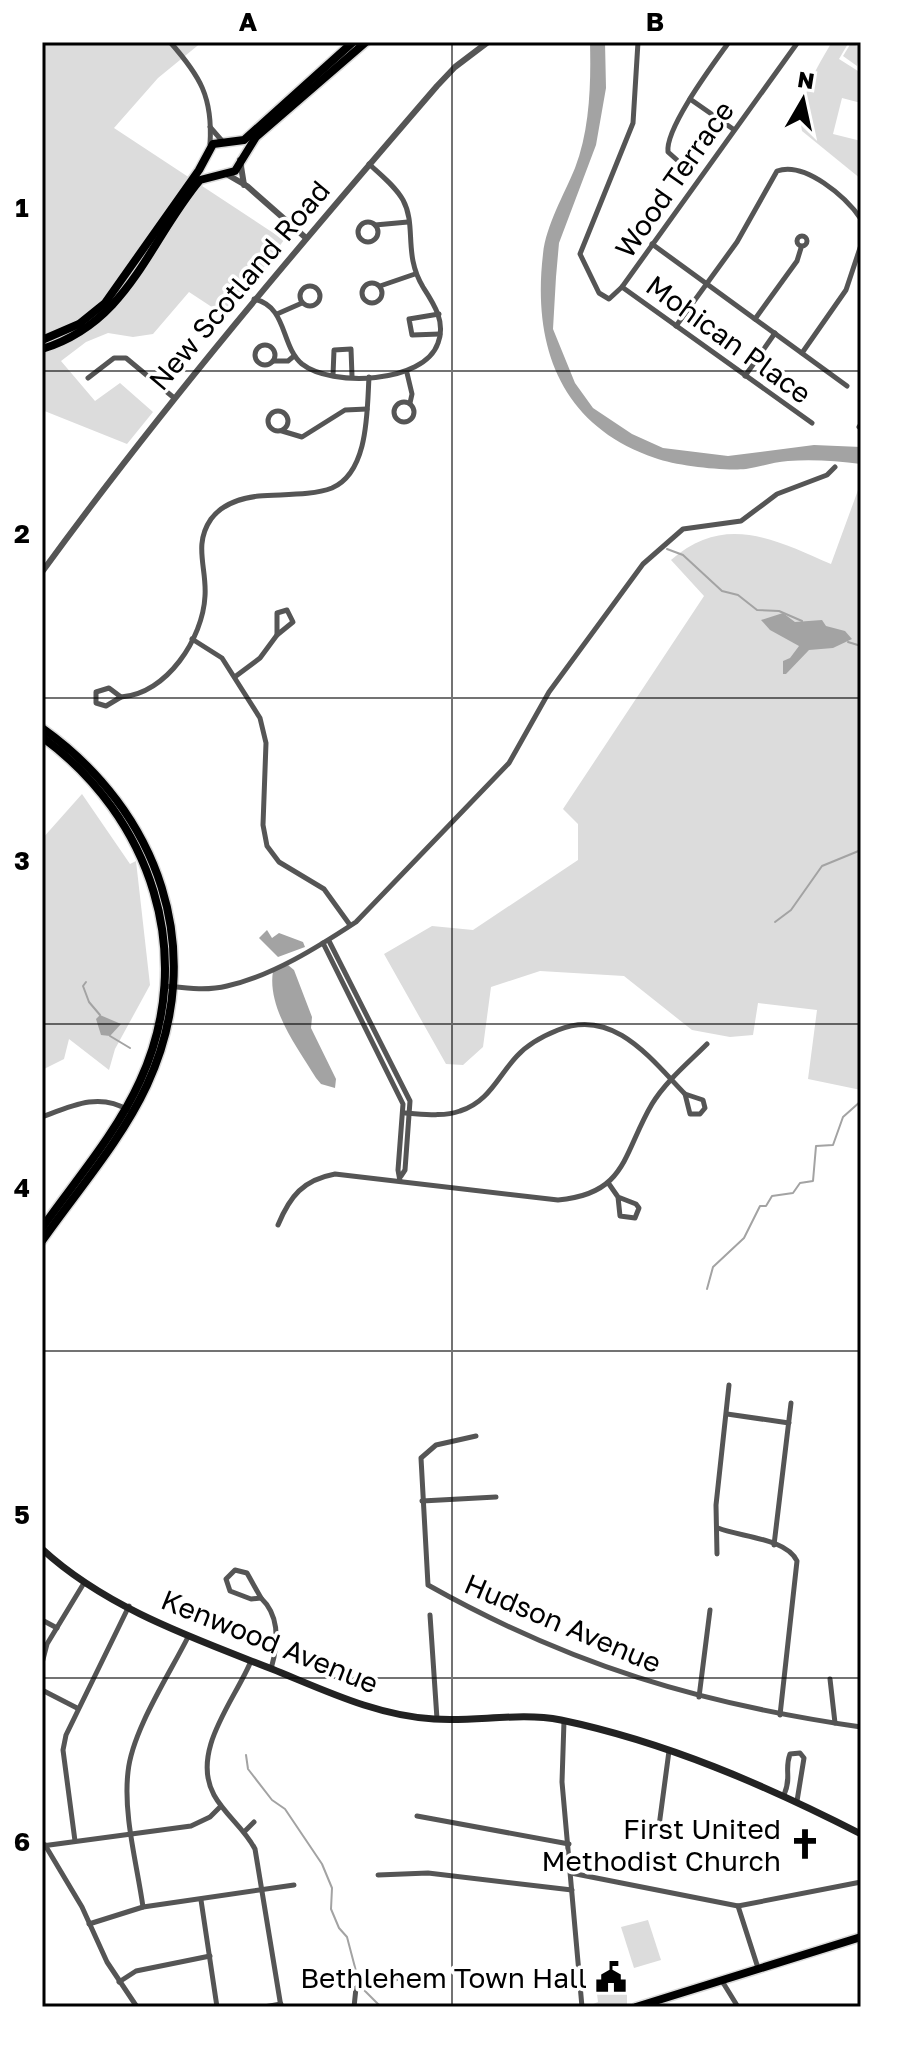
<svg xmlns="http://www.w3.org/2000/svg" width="903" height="2049" viewBox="0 0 903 2049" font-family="'Golos Text',sans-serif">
<rect width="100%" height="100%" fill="#fff"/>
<g fill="#dcdcdc">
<polygon points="42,42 202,42 158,78 114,128 284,240 227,317 189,292 153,334 133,337 108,333 86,342 61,361 95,401 120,383 153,412 127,444 42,410"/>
<path d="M832,42H849L839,59L858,71L861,66L858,81L861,82V103L842,98L833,134L861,141V179L802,131C796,101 817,67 832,42Z"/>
<polygon points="851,43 861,48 857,66 843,56"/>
<path d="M861,482V1090L808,1079L817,1010L758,1003L753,1035L730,1037L692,1030L624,976L540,971L491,987L483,1047L463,1065L446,1064L384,954L432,926L473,930L578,860V824L563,809L704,596L671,560C724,513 774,539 831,564Z"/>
<polygon points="82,794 130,864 136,861 150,985 115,1049 109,1070 69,1039 64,1059 42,1070 42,839"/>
<polygon points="648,1920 661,1960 634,1968 621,1927"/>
<polygon points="627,1986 627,2006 586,2007 598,2002 597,1994"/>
</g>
<g fill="#a3a3a3">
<path d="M590,42H605L606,88L596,145L559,243L556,277L553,329L575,383L593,408L632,434L663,448L728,456L814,445L861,447V464C837,461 812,459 788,461C774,462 760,467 746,469C723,471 677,466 655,458C561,426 532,347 543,254C546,225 564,195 575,168C590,129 591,84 590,42Z"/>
<polygon points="783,613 795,622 822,620 826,626 845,631 852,639 833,648 809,650 786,674 783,674 783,661 790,658 799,646 770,630 761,620"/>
<polygon points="267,930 272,938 279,933 303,942 305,947 278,957 259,938"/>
<path d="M288,965L294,970L312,1017L311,1028L336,1079L335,1088L321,1084L316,1078C297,1047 267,1008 273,971Z"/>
<polygon points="100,1015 121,1024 110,1036 101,1035 96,1019"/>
</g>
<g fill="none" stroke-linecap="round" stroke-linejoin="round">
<g stroke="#a3a3a3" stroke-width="2">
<polyline points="667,549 683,555 722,591 738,595 757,610 779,611 802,621"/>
<polyline points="848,642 861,646"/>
<polyline points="775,922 791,910 822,866 861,850"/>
<polyline points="86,982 83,986 89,1002 100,1015"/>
<polyline points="110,1036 130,1048"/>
<polyline points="707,1289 713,1267 744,1238 760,1206 766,1206 772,1196 793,1193 800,1183 813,1181 816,1146 833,1145 843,1117 861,1101"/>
<polyline points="246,1755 248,1769 272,1800 285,1809 322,1864 332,1888 331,1909 339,1928 347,1937 357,1975 364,1990 381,2007"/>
</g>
<defs>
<g id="primary">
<polyline points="42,340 79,324 105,303 199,170 213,144 244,140 353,42"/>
<path d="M42,349C129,322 147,244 200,180L235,171L256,137L366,42"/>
<path d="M42,728C159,811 209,951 147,1085C121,1141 77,1191 42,1241"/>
<path d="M42,737C151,817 198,955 140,1081C116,1134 75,1181 42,1228"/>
<polyline points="636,2007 861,1937"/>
</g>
</defs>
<use href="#primary" stroke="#dbdbdb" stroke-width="11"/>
<g stroke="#555" stroke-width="5">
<path d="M170,42C200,76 213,97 210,144"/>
<polyline points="638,42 633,123 580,254 599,293 609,299 622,287 798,42"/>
<polyline points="690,99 733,129"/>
<polyline points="210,127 223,142"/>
<path d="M677,160L668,152C665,128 714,63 729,42"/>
<circle cx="368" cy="232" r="10"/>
<polyline points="375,225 408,222"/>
<circle cx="802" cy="241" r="5"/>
<polyline points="652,244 847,386"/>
<circle cx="372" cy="293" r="10"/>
<circle cx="310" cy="296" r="10"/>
<polyline points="380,286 415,274"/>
<polyline points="622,287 812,423"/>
<path d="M254,299C288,307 280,345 302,364C331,387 424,384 438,343C446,322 434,304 423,287C403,254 417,226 403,200C395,186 381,175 369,164"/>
<polyline points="277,314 302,303"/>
<polyline points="439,314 409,319 412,335 440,334"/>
<polyline points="755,319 797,261 801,248"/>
<path d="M676,326L737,242L777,171C805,161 846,197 861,219"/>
<circle cx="265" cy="355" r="10"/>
<polyline points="802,353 846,290 861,245"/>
<polyline points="273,361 288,361 294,356"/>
<polyline points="407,373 412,394 410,403"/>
<polyline points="333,375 334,350 351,349 352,376"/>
<polyline points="745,376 775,333"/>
<polyline points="88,378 114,358 126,358 173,397"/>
<circle cx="404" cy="412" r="10"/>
<circle cx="278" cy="421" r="10"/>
<polyline points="859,427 861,424"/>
<polyline points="282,431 302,437 345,410 367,409"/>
<polygon points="287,610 293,622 277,635 277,613"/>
<polyline points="192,639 222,658 260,718 266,743 263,825 267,846 279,862 324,889 350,925"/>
<polyline points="236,676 260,658 277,635"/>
<polygon points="109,688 121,697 106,706 96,703 96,692"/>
<path d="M121,697C167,694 203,638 205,596C207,568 193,545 211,519C223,503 241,498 259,496C281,494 312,496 332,488C369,472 367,410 369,377"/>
<polyline points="329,941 410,1101 405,1170 401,1176"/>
<polyline points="323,943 403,1104 398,1170 400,1181"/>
<path d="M165,986C185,988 207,991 227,986C272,976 318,947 356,922L509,763L549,692L643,564L683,529L741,521L777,494L827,475L835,467"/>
<polygon points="685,1094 703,1100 705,1108 700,1114 690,1114"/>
<path d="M405,1113C423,1114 443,1117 460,1111C489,1102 498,1076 517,1056C527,1045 543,1036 558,1030C613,1007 651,1059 685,1094"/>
<path d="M42,1117C71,1106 99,1092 128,1110"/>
<polyline points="609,1184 618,1197 636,1204 639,1208 635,1218 620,1216 618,1197"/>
<path d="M278,1225C290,1196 303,1180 335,1174L558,1200C627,1194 623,1153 652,1104C666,1081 688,1063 707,1044"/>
<polyline points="727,1414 789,1423"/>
<path d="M476,1436L436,1445L421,1458L428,1585C570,1665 701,1704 861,1727"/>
<polyline points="422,1501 496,1497"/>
<path d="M718,1528C740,1537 786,1538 797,1561L780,1715"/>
<polyline points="774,1545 791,1403"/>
<polyline points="717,1554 716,1505 729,1385"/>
<polygon points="235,1570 247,1573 261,1598 251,1599 230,1591 226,1579"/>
<path d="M261,1598C281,1617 278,1645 271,1669"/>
<polyline points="430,1615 437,1719"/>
<polyline points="42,1620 57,1628"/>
<path d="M251,1661C235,1700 190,1751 214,1795C225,1815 244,1828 255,1849L281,2007"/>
<polyline points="42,1663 47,1644 84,1583"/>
<polyline points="830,1679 835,1723"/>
<polyline points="42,1690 77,1708"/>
<polyline points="699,1697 710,1610"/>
<polyline points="564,1721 562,1782 582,2007"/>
<path d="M784,1795C792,1777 784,1770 790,1754L800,1753L804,1758L797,1801"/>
<polyline points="417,1816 569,1844"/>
<polyline points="659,1826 669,1751"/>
<polyline points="245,1831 254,1822"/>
<polyline points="75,1841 63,1750 66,1735 129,1606"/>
<polyline points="45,1845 82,1907 107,1962 137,2007"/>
<polyline points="42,1846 191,1826 210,1817 221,1806"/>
<polyline points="571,1873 738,1906 861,1882"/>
<polyline points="378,1875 428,1873 572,1890"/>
<polyline points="201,1900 217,2007"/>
<polyline points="738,1906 758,1968"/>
<path d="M143,1907C137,1864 123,1815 128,1772C132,1731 169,1675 188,1637"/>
<polyline points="89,1924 143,1907 294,1885"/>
<polyline points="722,1981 738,2007"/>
<polyline points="119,1982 136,1971 210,1956"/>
<polyline points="264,2007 281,2004"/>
<polyline points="354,2007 356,1988 412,1975"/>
</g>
<g stroke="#555" stroke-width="6">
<polyline points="240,160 244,185"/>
<polyline points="228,175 247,186 306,238"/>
<path d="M42,572C165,403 300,245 437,86L455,67L488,42"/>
</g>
<path stroke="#222" stroke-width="7" d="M42,1549C106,1608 193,1638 272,1669C324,1690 377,1716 434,1719C476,1722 519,1712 561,1720C666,1742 765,1785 861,1834"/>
<use href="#primary" stroke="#000" stroke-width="8"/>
</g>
<path fill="none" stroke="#000" stroke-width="2" stroke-opacity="0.55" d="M452,42V2007M42,371H861M42,698H861M42,1024H861M42,1351H861M42,1678H861"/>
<defs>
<symbol id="church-bare" viewBox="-9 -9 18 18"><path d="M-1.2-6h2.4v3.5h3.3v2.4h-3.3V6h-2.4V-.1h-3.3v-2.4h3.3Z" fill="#000" stroke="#fff" stroke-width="2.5" paint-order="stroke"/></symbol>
<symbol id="civic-bare" viewBox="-9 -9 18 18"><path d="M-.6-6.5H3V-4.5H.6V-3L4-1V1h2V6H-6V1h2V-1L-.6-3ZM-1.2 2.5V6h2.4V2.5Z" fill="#000" stroke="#fff" stroke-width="2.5" paint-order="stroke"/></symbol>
</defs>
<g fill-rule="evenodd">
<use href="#church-bare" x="783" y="1822" width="44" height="44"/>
<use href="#civic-bare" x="589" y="1955" width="44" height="44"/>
</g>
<g text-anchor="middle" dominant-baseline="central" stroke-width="7" stroke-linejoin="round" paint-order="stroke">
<g font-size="28" fill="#000" stroke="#fff">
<text transform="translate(674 179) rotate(-55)">Wood Terrace</text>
<text transform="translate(239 285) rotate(-50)">New Scotland Road</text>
<text transform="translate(729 339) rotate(36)">Mohican Place</text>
<text transform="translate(563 1623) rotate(23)">Hudson Avenue</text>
<text transform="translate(270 1641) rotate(22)">Kenwood Avenue</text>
</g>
<g font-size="28" fill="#000" stroke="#fff" text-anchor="end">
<text x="781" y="1828">First United<tspan x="781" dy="32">Methodist Church</tspan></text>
<text x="587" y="1977">Bethlehem Town Hall</text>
</g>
</g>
<rect width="903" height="2049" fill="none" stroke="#ffffff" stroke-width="88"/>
<g transform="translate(803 100) rotate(9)" stroke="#ffffff" stroke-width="6" paint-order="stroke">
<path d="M0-6L14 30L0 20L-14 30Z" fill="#000000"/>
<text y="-12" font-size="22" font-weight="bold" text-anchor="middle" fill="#000000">N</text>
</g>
<rect x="44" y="44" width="815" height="1961" fill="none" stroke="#000" stroke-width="3"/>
<g font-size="26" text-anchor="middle" font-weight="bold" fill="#000">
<text x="248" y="31">A</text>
<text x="655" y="31">B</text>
<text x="22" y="217">1</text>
<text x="22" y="543">2</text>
<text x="22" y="870">3</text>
<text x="22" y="1197">4</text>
<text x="22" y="1524">5</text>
<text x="22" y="1851">6</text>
</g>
</svg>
